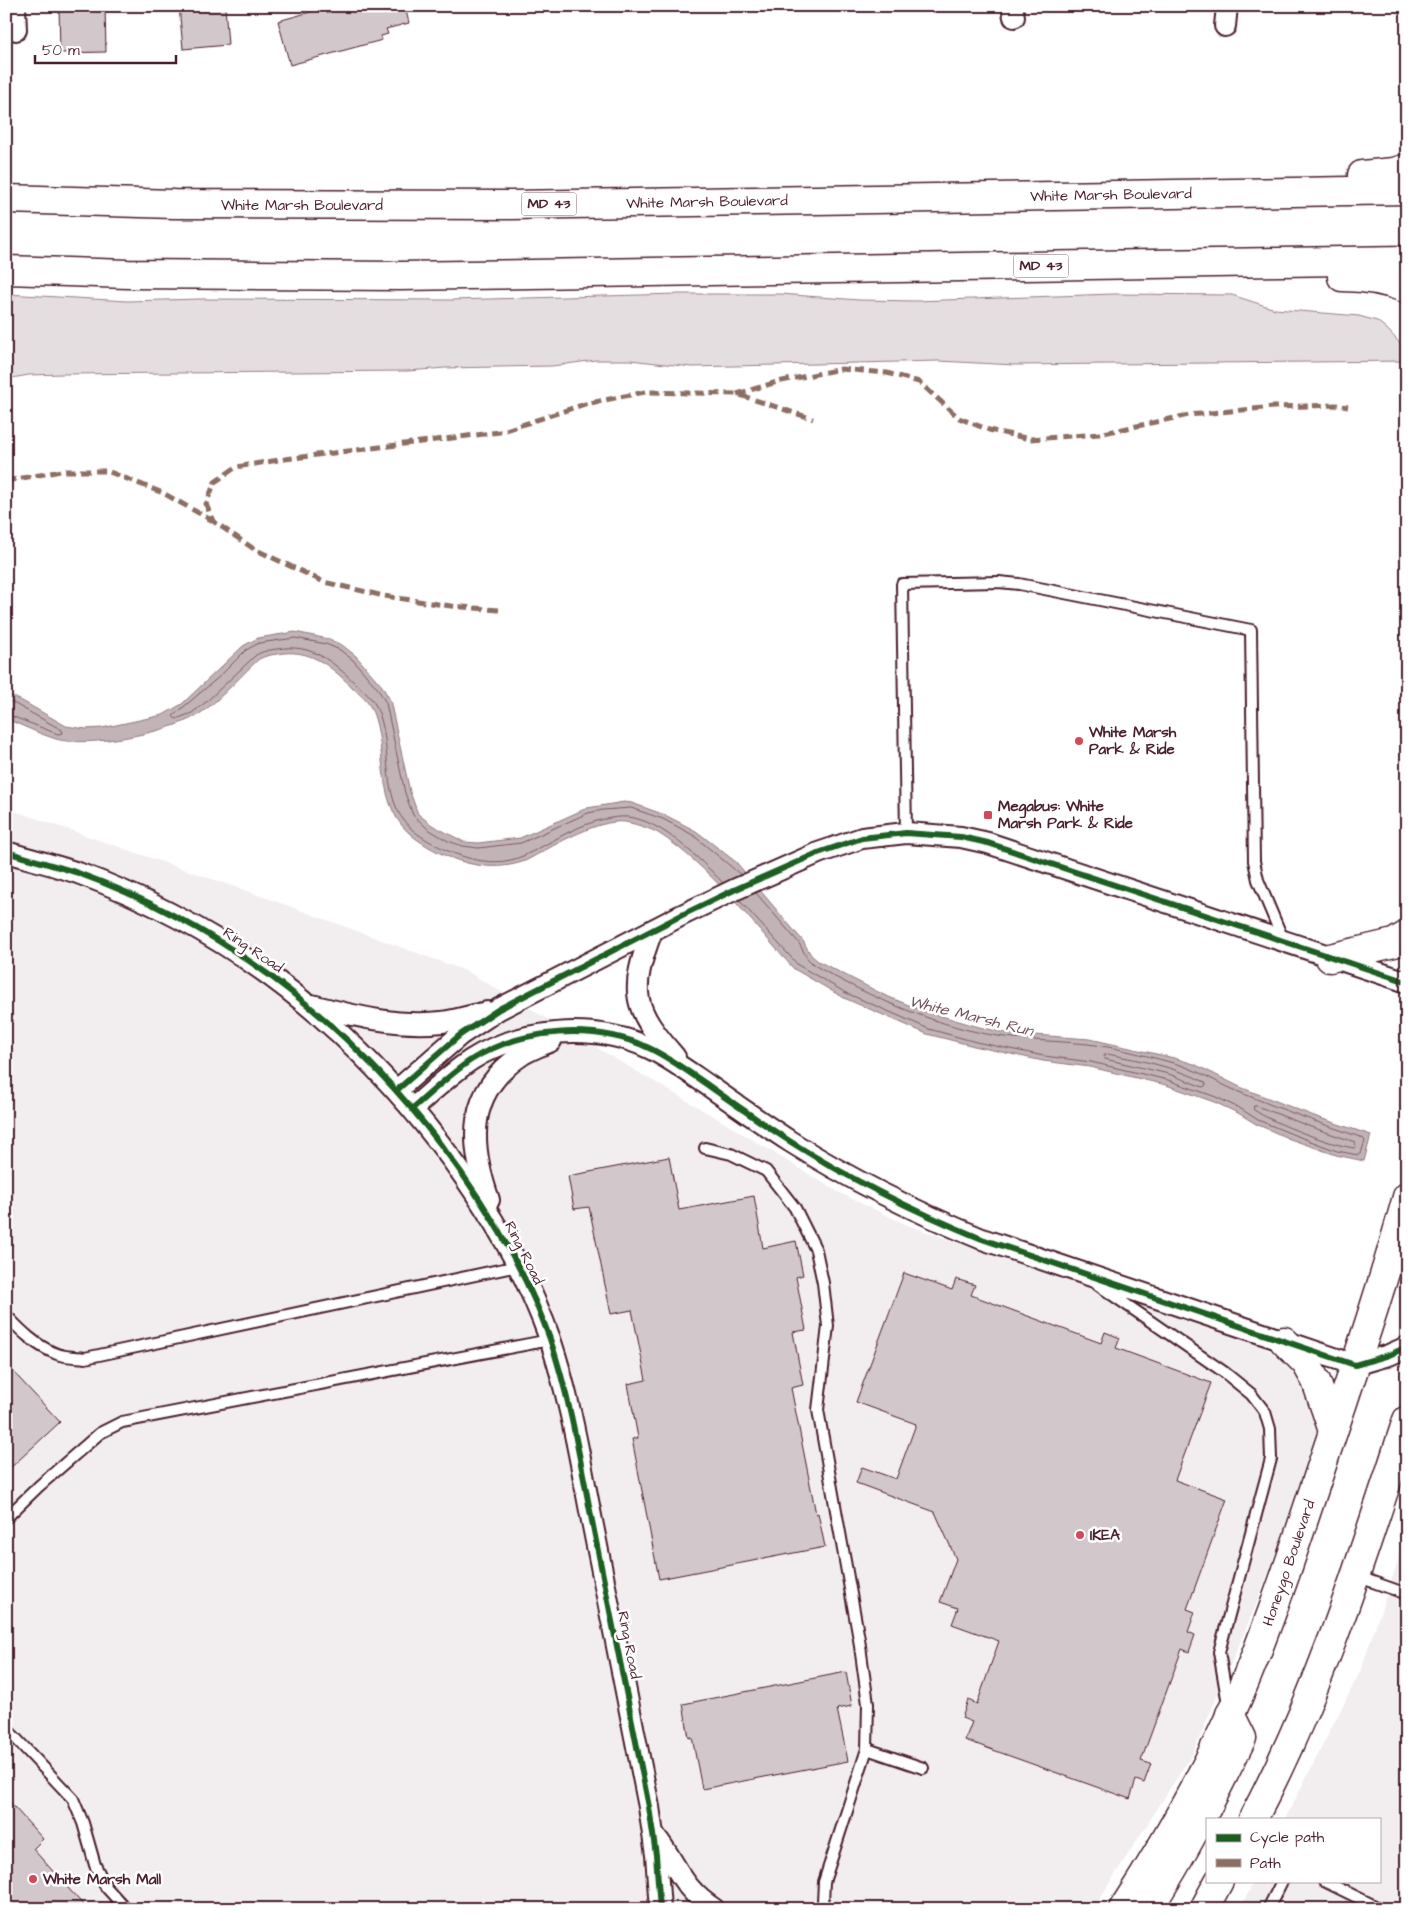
<svg xmlns="http://www.w3.org/2000/svg" width="1413" height="1915" viewBox="0 0 1413 1915" font-family="'Architects Daughter',sans-serif">
<rect width="100%" height="100%" fill="#fff"/>
<filter id="ink" filterUnits="userSpaceOnUse"><feTurbulence type="fractalNoise" baseFrequency=".02" numOctaves="2"/><feDisplacementMap in="SourceGraphic" scale="10" xChannelSelector="R" yChannelSelector="G"/><feConvolveMatrix kernelMatrix="1 2 1 2 8 2 1 2 1" color-interpolation-filters="sRGB"/></filter>
<g filter="url(#ink)">
<g fill="#f2eeef">
<polygon points="6,808 267,898 466,971 735,1129 838,1192 907,1225 1261,1346 1286,1360 1299,1376 1317,1416 1318,1432 1312,1457 1256,1605 1193,1753 1093,1909 6,1909"/>
<polygon points="1407,1534 1407,1909 1240,1909 1254,1881 1379,1881 1379,1819 1285,1819 1360,1672"/>
</g>
<polygon fill="#e5dee0" stroke="#987e86" points="6,294 127,301 200,299 451,300 678,294 780,294 859,300 916,301 1113,294 1232,295 1275,309 1359,316 1377,321 1387,329 1407,351 1407,361 1015,365 939,361 692,367 630,360 596,360 552,366 445,368 408,371 63,374 29,375 6,379"/>
<path fill="#c1b3b6" stroke="#91787e" d="M295,632L328,639L342,645L356,656L382,686L390,700L410,792L418,814L432,825L464,842L478,843L520,838L587,808L624,802L632,803L665,815L696,831L736,862L803,941L811,955L818,961L884,995L921,1010L979,1027L1006,1033L1090,1039L1174,1058L1194,1064L1240,1087L1314,1116L1371,1135L1364,1161L1336,1155L1290,1139L1256,1124L1238,1113L1214,1102L1166,1085L1090,1067L1043,1061L974,1046L927,1034L844,998L794,969C755,926 708,864 658,833C651,829 639,825 630,823C617,819 598,825 586,830C571,836 556,844 542,852C535,855 529,860 522,862C486,874 445,860 415,838C373,807 389,752 372,710C368,701 359,694 352,687C329,665 310,648 277,654C270,655 265,656 259,659C241,675 214,707 194,717C165,733 87,748 56,739C39,734 22,725 6,719V693L24,702L66,726L86,729L102,728L163,715L182,704L243,646L258,638Z"/>
<g fill="none" stroke-linecap="round" stroke-linejoin="round">
<g stroke="#7a5a63" stroke-width="1">
<polyline points="6,699 62,730 63,733 58,734 6,714"/>
<path d="M723,883C701,860 661,820 628,817C612,816 594,821 580,827C560,835 542,848 523,856C489,871 448,854 419,835C375,805 396,747 376,706C372,698 363,690 356,684C332,661 312,643 277,649C269,650 263,651 256,655L206,702L192,713L176,719L173,716L220,676L246,650L259,643L295,638L326,644L340,650L353,660L378,689L386,703L405,793L413,815L428,829L448,841L463,846L478,848L521,843L588,813L603,810L631,808L663,819L693,835L741,875"/>
<path d="M739,900L798,965L846,993L929,1029L976,1042L1044,1056L1091,1062L1168,1080L1216,1097L1241,1109L1258,1120L1292,1134L1337,1151L1358,1155L1361,1153L1365,1141L1363,1138C1322,1124 1280,1109 1239,1092C1215,1082 1195,1068 1170,1062C1143,1055 1115,1047 1088,1044C1060,1041 1032,1041 1005,1037C943,1029 868,997 814,965L807,958L799,943L756,893"/>
<path d="M1107,1054C1140,1060 1175,1067 1205,1082L1206,1085L1203,1087L1169,1074L1105,1059L1104,1056Z"/>
<path d="M1254,1106H1257L1311,1127L1355,1142L1356,1147L1354,1148C1331,1145 1273,1123 1254,1110Z"/>
</g>
</g>
<g fill="#d2c7cb" stroke="#4a1f2b">
<polygon points="59,6 105,6 106,52 60,53"/>
<polygon points="179,6 225,6 228,45 183,49"/>
<polygon points="332,6 405,6 409,23 386,29 388,34 381,36 382,40 290,65 278,21"/>
<polygon points="669,1157 679,1210 754,1196 763,1248 796,1241 803,1275 796,1277 806,1330 793,1332 803,1385 791,1388 816,1514 818,1513 825,1547 659,1579 632,1439 638,1438 628,1384 646,1380 632,1310 611,1314 589,1207 574,1209 568,1176"/>
<polygon points="904,1273 952,1290 956,1279 975,1285 971,1295 1101,1343 1105,1332 1120,1338 1116,1348 1211,1383 1175,1480 1227,1499 1187,1609 1195,1612 1188,1632 1195,1635 1189,1652 1182,1649 1141,1761 1151,1764 1144,1783 1136,1780 1130,1799 965,1740 972,1722 962,1718 968,1700 977,1704 999,1641 952,1624 958,1608 940,1602 956,1559 935,1512 856,1483 862,1467 896,1479 916,1424 856,1402"/>
<polygon points="6,1364 60,1422 6,1472"/>
<polygon points="846,1672 852,1706 837,1709 848,1761 702,1789 692,1737 689,1738 683,1704"/>
<polygon points="6,1798 43,1839 33,1849 87,1909 6,1909"/>
</g>
<g fill="none" stroke-linecap="round" stroke-linejoin="round">
<defs>
<g id="service">
<polyline points="906,833 902,584 999,582 1019,584 1251,630 1254,861 1258,880 1284,942"/>
<polyline points="705,1148 731,1154 766,1171 795,1208 816,1250 823,1283 828,1326 818,1410 859,1639 868,1704 867,1749 824,1882 823,1902 824,1909"/>
<polyline points="1098,1285 1224,1372 1251,1394 1265,1412 1270,1429 1271,1459 1219,1652 1228,1704"/>
<path d="M6,1315C21,1331 36,1346 57,1354C65,1357 76,1357 85,1358L518,1266"/>
<polyline points="6,1518 39,1486 100,1433 122,1422 550,1340"/>
<polyline points="1356,1576 1407,1594"/>
<polyline points="6,1728 73,1799 83,1823 95,1865 106,1887 126,1909"/>
<polyline points="867,1749 923,1768"/>
<polyline points="1324,1881 1381,1909"/>
<polyline points="1268,1909 1282,1881"/>
</g>
<g id="minor">
<polyline points="15,6 16,30"/>
<polyline points="1012,6 1014,17"/>
<polyline points="1225,26 1227,6"/>
<path d="M6,852C30,859 54,865 78,873C226,927 346,1021 441,1145C486,1204 525,1269 550,1339C570,1398 580,1460 592,1521C611,1616 630,1712 649,1807L656,1855L660,1909"/>
<path d="M652,931C629,992 632,1008 675,1057"/>
<path d="M312,1005C354,1016 398,1027 442,1022C457,1020 473,1015 487,1012"/>
<polyline points="397,1090 460,1035 499,1009 682,915 734,890 818,853 862,838 906,833 961,837 988,843 1407,982"/>
<path d="M413,1108C432,1092 450,1074 471,1060C521,1028 595,1023 649,1048C670,1058 690,1073 709,1086C736,1105 763,1124 791,1142C851,1180 916,1212 982,1239L1355,1365L1389,1355L1407,1347"/>
<path d="M489,1200C469,1143 466,1091 523,1054C532,1049 542,1045 551,1041"/>
<path d="M655,1836C678,1865 680,1887 714,1909"/>
</g>
<g id="secondary">
<polyline points="1330,958 1394,943 1407,935"/>
<polyline points="1284,1341 1306,1363 1316,1381 1333,1431"/>
<path d="M1253,1819C1320,1693 1363,1555 1407,1420"/>
<path d="M1123,1909C1171,1835 1215,1755 1248,1674C1277,1603 1300,1531 1324,1459C1353,1372 1383,1285 1407,1197"/>
<path d="M1148,1909C1184,1854 1213,1797 1242,1738L1230,1714"/>
<polyline points="1204,1909 1219,1881"/>
</g>
<g id="trunk">
<polyline points="1362,175 1394,172 1407,168"/>
<polyline points="6,199 174,204 511,205 1407,190"/>
<polyline points="6,270 128,274 400,276 1407,260"/>
<path d="M1342,277C1365,277 1385,280 1407,289"/>
</g>
</defs>
<use href="#service" stroke="#4a1f2b" stroke-width="14"/>
<use href="#minor" stroke="#4a1f2b" stroke-width="24"/>
<use href="#secondary" stroke="#4a1f2b" stroke-width="31"/>
<use href="#trunk" stroke="#4a1f2b" stroke-width="31"/>
<use href="#service" stroke="#fff" stroke-width="10"/>
<use href="#minor" stroke="#fff" stroke-width="20"/>
<use href="#secondary" stroke="#fff" stroke-width="28"/>
<use href="#trunk" stroke="#fff" stroke-width="28"/>
<g stroke="#8d6e63" stroke-width="5" stroke-dasharray="10 5" stroke-linecap="butt">
<polyline points="737,394 777,382 841,369 887,373 919,382 959,418 989,430 1030,439 1099,434 1189,415 1274,407 1336,405 1348,407"/>
<polyline points="6,481 61,471 107,471 163,493 213,521"/>
<polyline points="499,610 451,606 384,596 324,582 254,549 213,521 206,504 215,482 236,467 285,459 500,432 585,404 645,392 737,394 813,419"/>
</g>
<defs>
<g id="cycleway">
<path d="M6,852C30,859 54,865 78,873C226,927 346,1021 441,1145C486,1204 525,1269 550,1339C570,1398 580,1460 592,1521C611,1616 630,1712 649,1807L656,1855L660,1909"/>
<polyline points="397,1090 460,1035 499,1009 682,915 734,890 818,853 862,838 906,833 961,837 988,843 1407,982"/>
<path d="M413,1108C432,1092 450,1074 471,1060C521,1028 595,1023 649,1048C670,1058 690,1073 709,1086C736,1105 763,1124 791,1142C851,1180 916,1212 982,1239L1355,1365L1389,1355L1407,1347"/>
</g>
</defs>
<use href="#cycleway" stroke="#fff" stroke-width="9"/>
<use href="#cycleway" stroke="#1b5e20" stroke-width="6"/>
</g>
</g>
<g fill="#d1495b" stroke="#fff" stroke-width="2">
<circle cx="1079" cy="741" r="5"/>
<rect x="983" y="810" width="10" height="10" rx="2.5"/>
<circle cx="1080" cy="1535" r="5"/>
<circle cx="33" cy="1879" r="5"/>
</g>
<g text-anchor="middle" dominant-baseline="central" stroke-width="5" stroke-linejoin="round" paint-order="stroke">
<g fill="#fff" stroke="#80626b" stroke-width="1">
<rect x="521.5" y="192.5" width="55" height="23" rx="4"/>
<rect x="1013.5" y="254.5" width="55" height="23" rx="4"/>
</g>
<g font-size="14" font-weight="bold" fill="#4a1f2b">
<text x="549" y="204">MD 43</text>
<text x="1041" y="266">MD 43</text>
</g>
<g font-size="15" fill="#4a1f2b" stroke="#fff">
<text transform="translate(1111 195) rotate(-1)">White Marsh Boulevard</text>
<text transform="translate(707 202) rotate(-1)">White Marsh Boulevard</text>
<text x="302" y="205">White Marsh Boulevard</text>
<text transform="translate(253 950) rotate(34)">Ring Road</text>
<text transform="translate(524 1253) rotate(63)">Ring Road</text>
<text transform="translate(1289 1563) rotate(-71)">Honeygo Boulevard</text>
<text transform="translate(629 1645) rotate(79)">Ring Road</text>
</g>
<g font-size="15" font-weight="bold" fill="#4a1f2b" stroke="#fff" text-anchor="start">
<text x="1089" y="732">White Marsh<tspan x="1089" dy="17">Park &amp; Ride</tspan></text>
<text x="998" y="806">Megabus: White<tspan x="998" dy="17">Marsh Park &amp; Ride</tspan></text>
<text x="1090" y="1535">IKEA</text>
<text x="43" y="1879">White Marsh Mall</text>
</g>
<g font-size="16" font-style="italic" fill="#74535c" stroke="#fff">
<text transform="translate(971 1016) rotate(14)">White Marsh Run</text>
</g>
</g>
<rect width="1413" height="1915" fill="none" stroke="#fff" stroke-width="25"/>
<rect x="12" y="12" width="1388" height="1890" fill="none" stroke="#4a1f2b" stroke-width="2" filter="url(#ink)"/>
<rect x="1206" y="1818" width="175" height="65" fill="#ffffff" stroke="#b7a5aa"/>
<rect x="1216" y="1834" width="25" height="8" fill="#1b5e20" stroke="#b7a5aa"/>
<text x="1250" y="1842" font-size="15" fill="#4a1f2b">Cycle path</text>
<rect x="1216" y="1859" width="25" height="8" fill="#8d6e63" stroke="#b7a5aa"/>
<text x="1250" y="1868" font-size="15" fill="#4a1f2b">Path</text>
<path d="M35 55v8h141v-8" fill="none" stroke="#4a1f2b" stroke-width="2.5"/>
<text x="42" y="55" font-size="15" fill="#4a1f2b" stroke="#ffffff" stroke-width="4" paint-order="stroke">50 m</text>
</svg>
